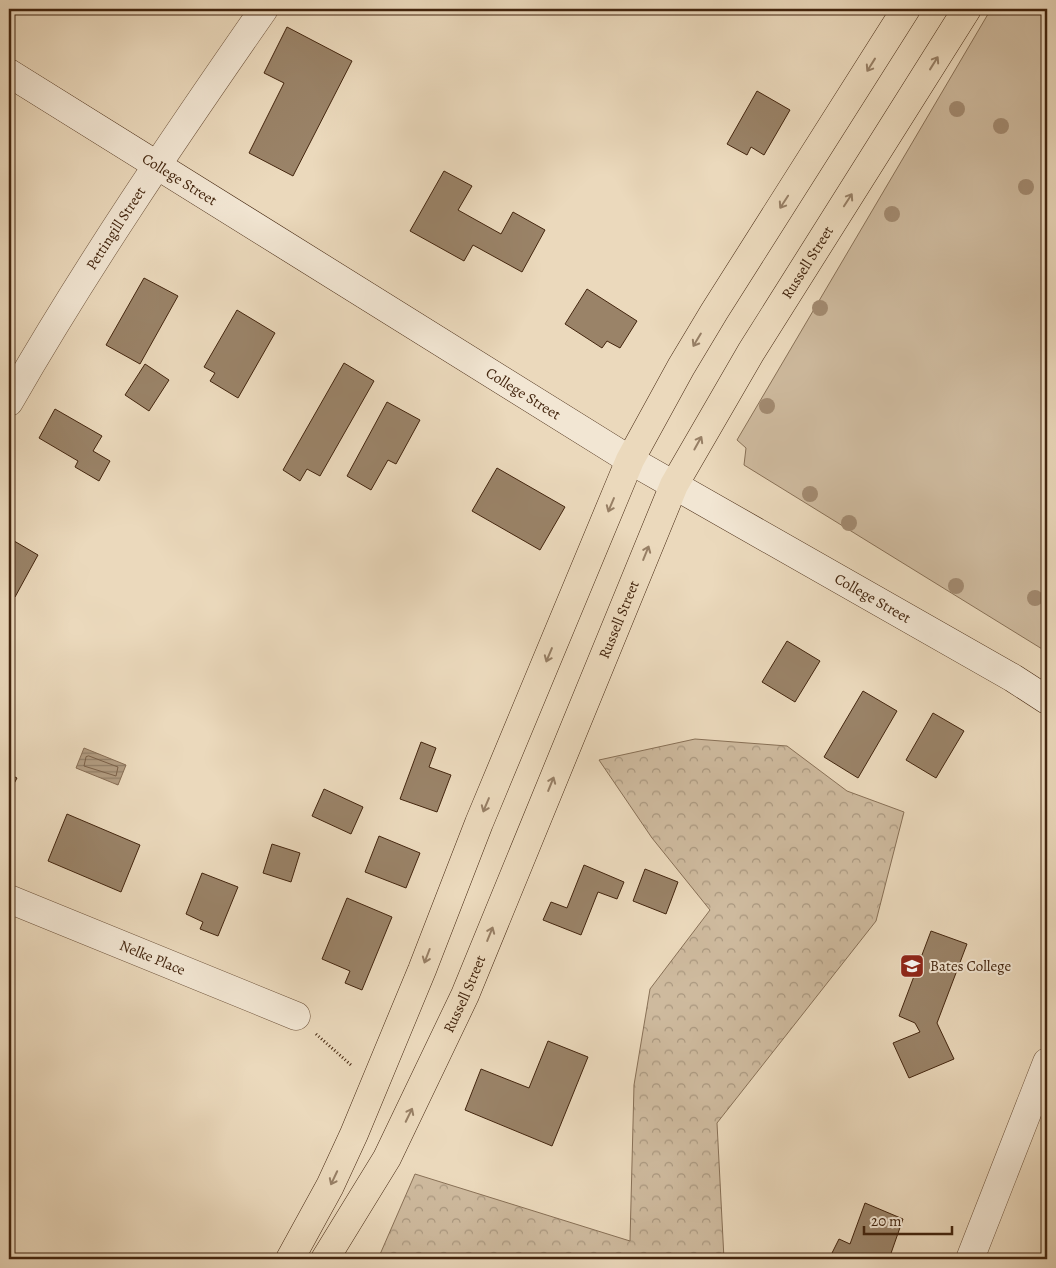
<svg xmlns="http://www.w3.org/2000/svg" width="1056" height="1268" viewBox="0 0 1056 1268" font-family="Alegreya,serif">
<defs>
<pattern id="forest-crowns" width="20" height="18" patternUnits="userSpaceOnUse" patternTransform="scale(1.25)"><rect width="20" height="18" fill="#ceba9e"/><path d="M2 6a3 3 0 1 1 6 0M12 15a3 3 0 1 1 6 0" fill="none" stroke="#a9977f"/></pattern>
<pattern id="water-rules" width="6" height="5" patternUnits="userSpaceOnUse" patternTransform="scale(1.25)"><rect width="6" height="5" fill="#b29c81"/><path d="M0 2.5h6" fill="none" stroke="#927f68"/></pattern>
</defs>
<rect width="100%" height="100%" fill="#ebd9bc"/>
<filter id="stains"><feTurbulence type="fractalNoise" baseFrequency=".004" numOctaves="4"/><feColorMatrix values="0 0 0 0 .2 0 0 0 0 .09 0 0 0 0 .02 0 0 0 .5 -.17"/></filter>
<radialGradient id="worn" r=".72"><stop offset=".6" stop-color="#630" stop-opacity="0"/><stop offset="1" stop-color="#630" stop-opacity=".3"/></radialGradient>
<polygon fill="#ceba9e" stroke="#887056" points="991,9 1047,9 1047,652 744,465 746,448 737,440"/>
<polygon fill="url(#forest-crowns)" stroke="#887056" points="695,739 787,746 847,791 904,812 876,921 717,1123 724,1259 378,1259 415,1174 630,1241 634,1085 650,989 710,910 652,838 599,760"/>
<polygon fill="url(#water-rules)" stroke="#866c53" points="84,748 126,765 118,785 76,768"/>
<g fill="none" stroke-linecap="round" stroke-linejoin="round">
<polygon stroke="#7a6048" stroke-width="1" points="89,756 118,767 116,776 84,766 86,757"/>
</g>
<g fill="#9a8368" stroke="#43250e">
<polygon points="287,27 352,61 293,176 249,153 284,83 264,73"/>
<polygon points="757,91 790,110 764,155 751,147 747,155 727,144"/>
<polygon points="444,171 472,186 458,210 501,234 513,212 545,230 522,272 473,245 464,261 410,231"/>
<polygon points="144,278 178,296 140,364 106,345"/>
<polygon points="587,289 637,321 620,348 607,341 602,348 565,324"/>
<polygon points="237,310 275,333 238,398 210,381 215,373 204,367"/>
<polygon points="344,363 374,381 320,476 307,469 300,481 283,470"/>
<polygon points="145,364 169,380 149,411 125,395"/>
<polygon points="387,402 420,420 396,464 388,460 371,490 347,476"/>
<polygon points="55,409 102,436 93,451 110,461 99,481 75,467 78,461 39,438"/>
<polygon points="497,468 565,507 540,550 472,511"/>
<polygon points="9,538 38,555 15,597 9,594"/>
<polygon points="787,641 820,661 795,702 762,682"/>
<polygon points="863,691 897,711 858,778 824,757"/>
<polygon points="933,713 964,731 936,778 906,760"/>
<polygon points="421,742 436,748 429,767 451,775 437,812 400,799"/>
<polygon points="9,774 17,778 9,793"/>
<polygon points="324,789 363,807 351,834 312,816"/>
<polygon points="67,814 140,845 121,892 48,861"/>
<polygon points="379,836 420,853 406,888 365,872"/>
<polygon points="272,844 300,853 291,882 263,873"/>
<polygon points="584,865 624,882 617,899 598,892 581,935 543,920 551,902 567,908"/>
<polygon points="645,869 678,882 666,914 633,901"/>
<polygon points="202,873 238,887 218,936 200,929 203,922 186,914"/>
<polygon points="347,898 392,917 362,990 345,983 350,971 322,959"/>
<polygon points="931,931 967,944 937,1023 954,1059 909,1078 893,1043 920,1032 915,1023 899,1016"/>
<polygon points="548,1041 588,1057 552,1146 465,1110 481,1069 529,1088"/>
<polygon points="865,1203 903,1219 889,1259 867,1256 865,1259 829,1259 839,1239 850,1244"/>
</g>
<g fill="none" stroke-linecap="round" stroke-linejoin="round">
<defs>
<g id="street">
<path id="s1" d="M9,402C87,266 175,137 264,9"/>
<path id="s2" d="M9,899L296,1016"/>
<polyline points="970,1259 1047,1062"/>
</g>
<g id="secondary">
<path id="s3" d="M9,73L630,460L1013,678L1047,700"/>
</g>
<g id="primary">
<polyline points="290,1259 330,1186 354,1134 422,970 479,823 630,460 681,367 714,312 906,9"/>
<path id="s4" d="M325,1259L387,1158L465,995L674,485L751,352L967,9"/>
</g>
</defs>
<use href="#street" stroke="#6d523a" stroke-width="29"/>
<use href="#secondary" stroke="#43250e" stroke-width="29"/>
<use href="#primary" stroke="#43250e" stroke-width="29"/>
<polyline stroke="#43250e" stroke-width="3" stroke-dasharray="1 2.5" stroke-linecap="butt" points="316,1034 351,1065"/>
<use href="#street" stroke="#f2e6d3" stroke-width="28"/>
<use href="#secondary" stroke="#f2e6d3" stroke-width="28"/>
<use href="#primary" stroke="#ebd9bc" stroke-width="28"/>
</g>
<g fill="#a28a70">
<circle cx="957" cy="109" r="8"/>
<circle cx="1001" cy="126" r="8"/>
<circle cx="1026" cy="187" r="8"/>
<circle cx="892" cy="214" r="8"/>
<circle cx="820" cy="308" r="8"/>
<circle cx="767" cy="406" r="8"/>
<circle cx="810" cy="494" r="8"/>
<circle cx="849" cy="523" r="8"/>
<circle cx="956" cy="586" r="8"/>
<circle cx="1035" cy="598" r="8"/>
</g>
<defs><path id="oneway-shaft" d="M-6 0H5M1.5-3L5.5 0L1.5 3" fill="none" stroke-width="1.6" stroke-linecap="round" stroke-linejoin="round" transform="scale(1.25)"/></defs>
<g stroke="#977f65">
<use href="#oneway-shaft" transform="translate(934 63) rotate(-58)"/>
<use href="#oneway-shaft" transform="translate(871 65) rotate(122)"/>
<use href="#oneway-shaft" transform="translate(848 200) rotate(-57)"/>
<use href="#oneway-shaft" transform="translate(784 202) rotate(123)"/>
<use href="#oneway-shaft" transform="translate(697 340) rotate(121)"/>
<use href="#oneway-shaft" transform="translate(698 443) rotate(-61)"/>
<use href="#oneway-shaft" transform="translate(611 505) rotate(113)"/>
<use href="#oneway-shaft" transform="translate(646 553) rotate(-68)"/>
<use href="#oneway-shaft" transform="translate(549 655) rotate(113)"/>
<use href="#oneway-shaft" transform="translate(551 784) rotate(-68)"/>
<use href="#oneway-shaft" transform="translate(486 805) rotate(113)"/>
<use href="#oneway-shaft" transform="translate(490 934) rotate(-68)"/>
<use href="#oneway-shaft" transform="translate(427 956) rotate(111)"/>
<use href="#oneway-shaft" transform="translate(409 1115) rotate(-64)"/>
<use href="#oneway-shaft" transform="translate(334 1178) rotate(115)"/>
</g>
<defs>
<symbol id="university-square" viewBox="-11 -11 22 22"><rect x="-9" y="-9" width="18" height="18" rx="4" fill="#8f2418" stroke="#f2e6d3"/><path d="M0-5L7-2L0 1L-7-2ZM-4 1L0 2.5L4 1V4Q0 6-4 4Z" fill="#fff"/></symbol>
</defs>
<g fill-rule="evenodd">
<use href="#university-square" x="898" y="952" width="28" height="28"/>
</g>
<g text-anchor="middle" dominant-baseline="central" stroke-width="4" stroke-linejoin="round" paint-order="stroke">
<g font-size="15" fill="#43250e" stroke="#f2e6d3">
<text stroke="none"><textPath href="#s3" startOffset="201">College Street</textPath></text>
<text stroke="none"><textPath href="#s1" startOffset="204">Pettingill Street</textPath></text>
<text stroke="none"><textPath href="#s4" startOffset="1110">Russell Street</textPath></text>
<text stroke="none"><textPath href="#s3" startOffset="606">College Street</textPath></text>
<text stroke="none"><textPath href="#s3" startOffset="1011">College Street</textPath></text>
<text stroke="none"><textPath href="#s4" startOffset="705">Russell Street</textPath></text>
<text stroke="none"><textPath href="#s2" startOffset="155">Nelke Place</textPath></text>
<text stroke="none"><textPath href="#s4" startOffset="300">Russell Street</textPath></text>
</g>
<g font-size="15" fill="#43250e" stroke="#f2e6d3" text-anchor="start">
<text x="930" y="966">Bates College</text>
</g>
</g>
<rect width="1056" height="1268" fill="none" stroke="#ebd9bc" stroke-width="30"/>
<rect x="10" y="10" width="1036" height="1248" fill="none" stroke="#43250e" stroke-width="2.5"/>
<rect x="15" y="15" width="1026" height="1238" fill="none" stroke="#43250e"/>
<path d="M864 1226v8h88v-8" fill="none" stroke="#43250e" stroke-width="2.5"/>
<text x="871" y="1226" font-size="15" fill="#43250e" stroke="#f2e6d3" stroke-width="4" paint-order="stroke">20 m</text>
<rect width="100%" height="100%" filter="url(#stains)"/>
<rect width="100%" height="100%" fill="url(#worn)"/>
</svg>
